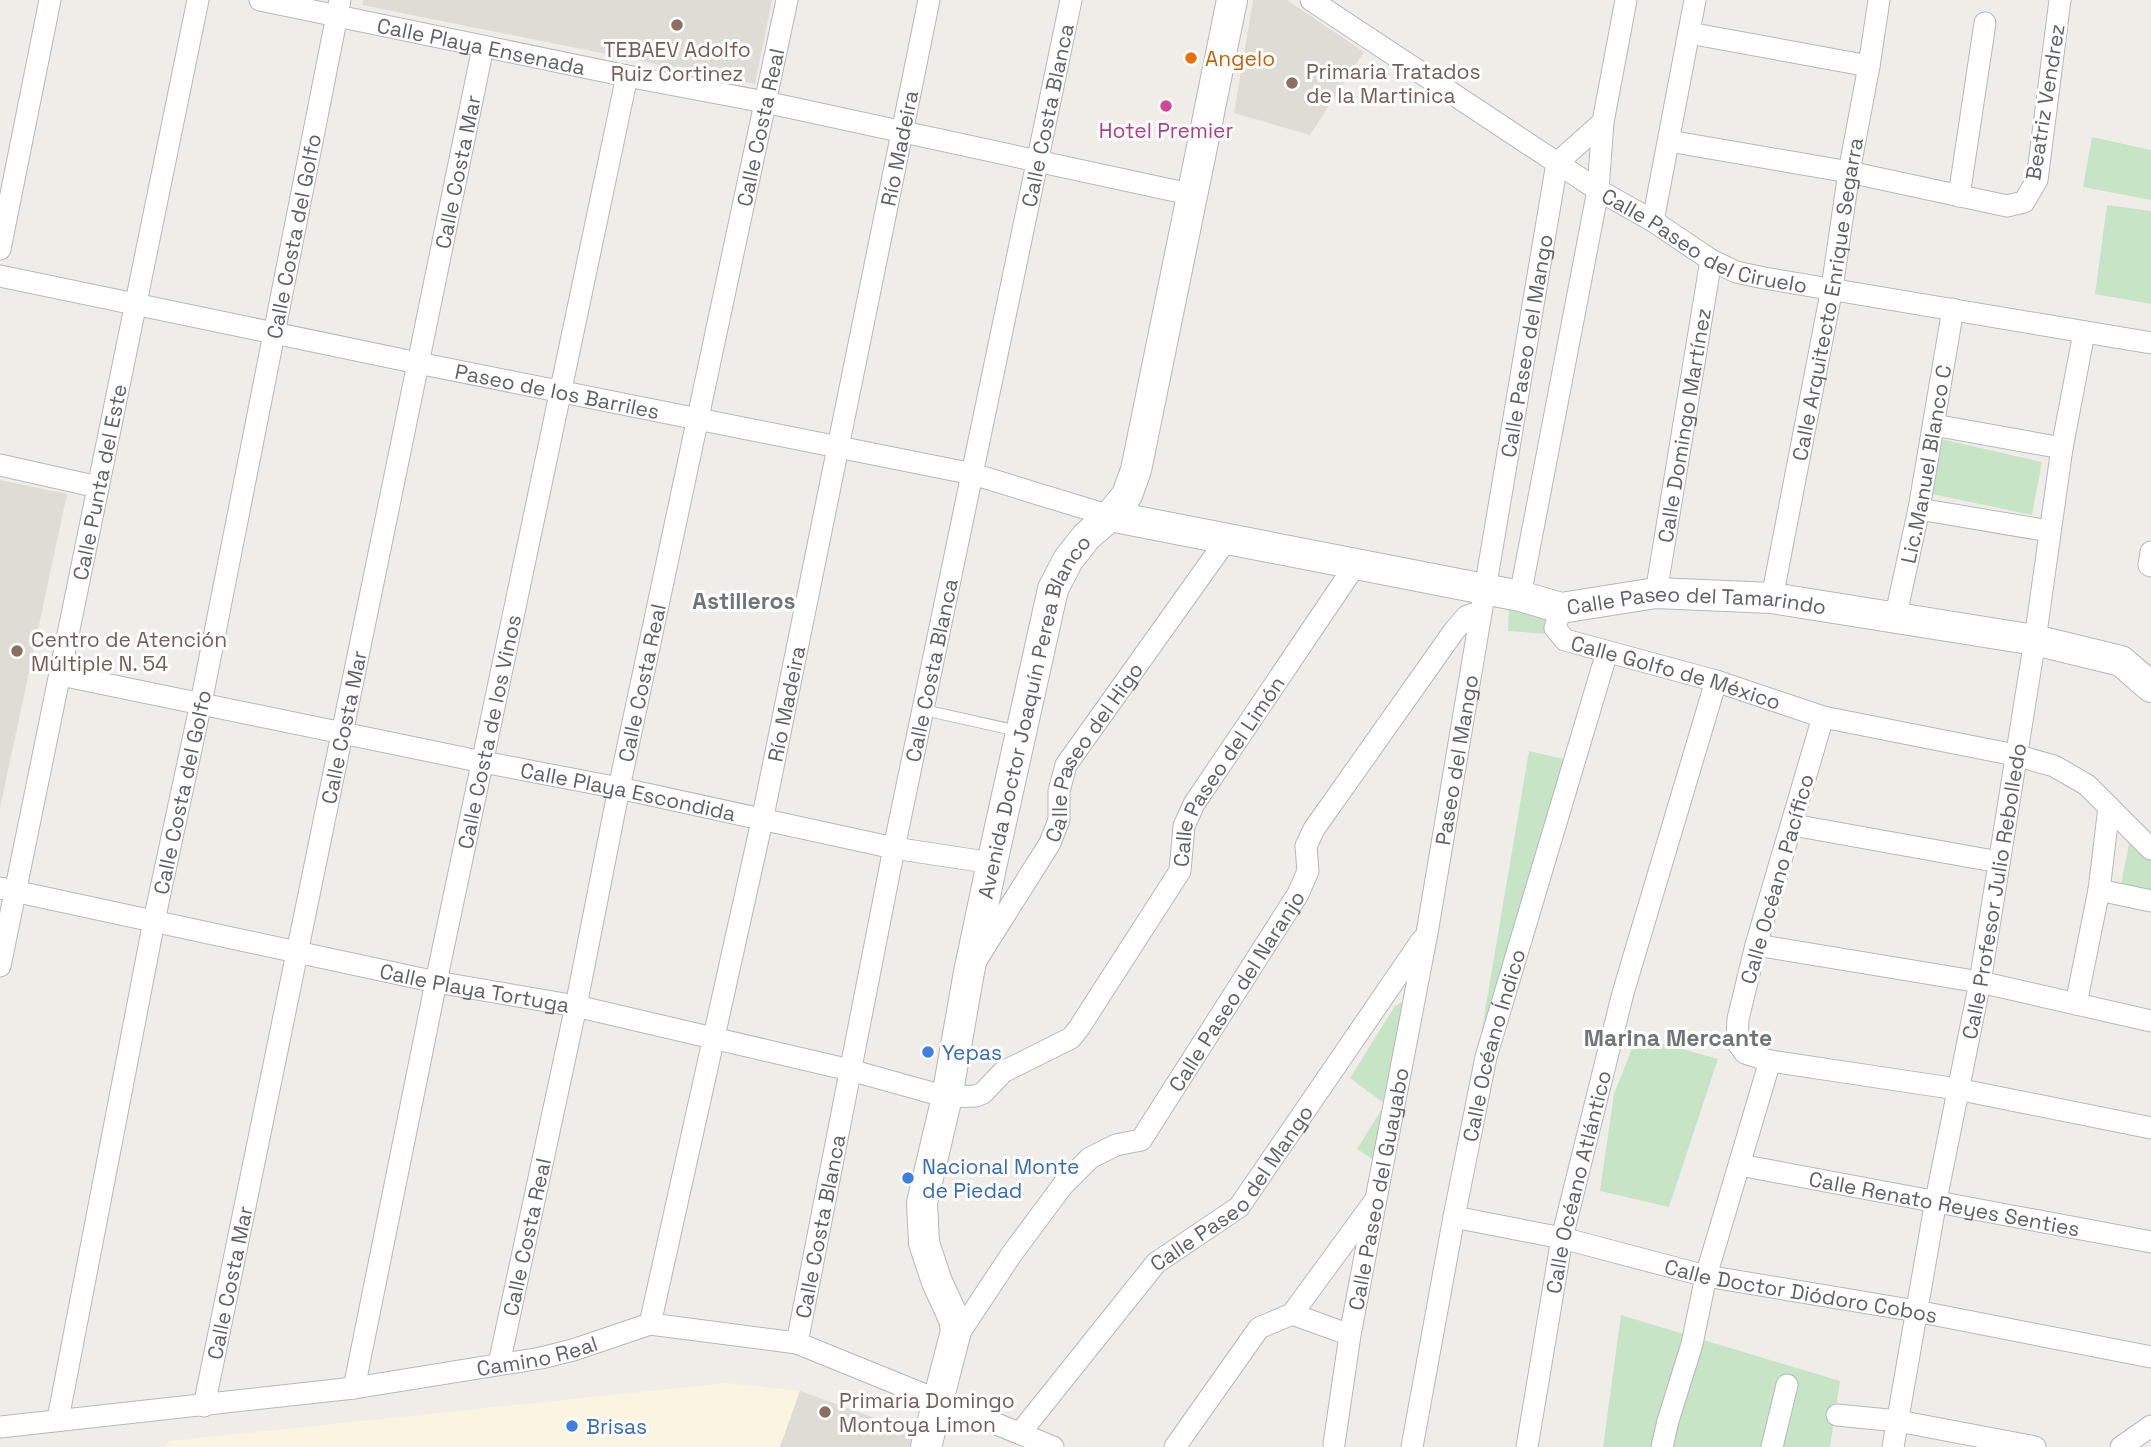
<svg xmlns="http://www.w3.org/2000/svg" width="2151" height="1447" viewBox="0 0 2151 1447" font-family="'Space Grotesk',sans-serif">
<rect width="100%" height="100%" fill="#f0ede8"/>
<polygon fill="#fbf4e1" points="726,1383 800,1391 780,1447 165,1447 169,1441"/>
<g fill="#dfdcd6">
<polygon points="363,0 772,0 755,84 362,5"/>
<polygon points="1253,0 1287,0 1364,52 1310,135 1234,113"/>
<polygon points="0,480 67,494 0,808"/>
<polygon points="800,1391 914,1432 909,1447 780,1447"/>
</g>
<g fill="#c8e4c7">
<polygon points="2092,137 2151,150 2151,200 2083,187"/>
<polygon points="2107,205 2151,211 2151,304 2095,294"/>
<polygon points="1941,439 2042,462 2032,515 1927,493"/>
<polygon points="1509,609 1550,617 1548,634 1508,631"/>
<polygon points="1529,751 1581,763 1478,1052"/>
<polygon points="2130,838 2151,858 2151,895 2120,890"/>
<polygon points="1404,1001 1389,1170 1357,1149 1385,1104 1350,1078 1395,1006"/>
<polygon points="1637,1036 1718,1059 1669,1207 1600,1191 1614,1094"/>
<polygon points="1621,1315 1840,1381 1830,1447 1603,1447"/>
</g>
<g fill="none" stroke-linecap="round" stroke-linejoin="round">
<defs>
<polyline id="lane" points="924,710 1018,731"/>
<g id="street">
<path id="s1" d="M260,0L627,76L765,102L1194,195"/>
<path id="s2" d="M1311,0L1598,190L1653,221L1711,260L1736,272L1764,278L2151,343"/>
<polyline points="1689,33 1869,66"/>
<polyline points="1669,141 1849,172 2007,206 2024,202 2037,180 2060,0"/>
<polyline points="1959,196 1985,23"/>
<polyline points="1653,221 1695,0"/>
<polyline points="0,249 50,0"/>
<path id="s3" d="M0,276L418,363L973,474L1110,516"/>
<polyline points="1934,425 2062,448"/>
<polyline points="0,465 98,487"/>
<polyline points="1919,509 2049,531"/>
<polyline points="2151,552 2149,565 2151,566"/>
<path id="s4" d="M1656,593L1711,260"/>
<polyline points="1520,596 1598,190 1603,122 1626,0"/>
<path id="s5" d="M1772,598L1832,288L1849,172L1869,66L1879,0"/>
<path id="s6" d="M1561,608L1555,628L1565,640L1716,681L1823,717L2015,755L2054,766L2087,785L2151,849"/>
<path id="s7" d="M1895,619L1919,509L1953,309"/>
<path id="s8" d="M61,675L483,762L619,788L894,848L992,863"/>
<polyline points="1823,717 1756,945 1738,1019 1737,1042 1745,1053 1770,1061 1957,1089 2151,1128"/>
<polyline points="1793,825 1999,862"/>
<path id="s9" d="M0,888L436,982L576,1006L850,1070L947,1097L976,1096L983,1093L1003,1072L1071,1038L1079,1028L1180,871L1184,826L1194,804L1356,564"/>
<polyline points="2099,890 2151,901"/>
<polyline points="1756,945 1980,982 2151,1021"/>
<path id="s10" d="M977,959L1050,843L1059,820V791L1066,765L1227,539"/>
<path id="s11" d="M0,966L198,0"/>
<polyline points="2076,1004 2099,890 2109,807"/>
<path id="s12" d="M1740,1165L2151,1242"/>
<path id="s13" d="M1454,1217L1562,1238L1706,1276L1916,1311L2151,1357"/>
<polyline points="1292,1314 1350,1335"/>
<path id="s14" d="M650,1324L762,821L929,0"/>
<path id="s15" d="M954,1341L1011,1255L1063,1185L1090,1158L1116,1145L1141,1140L1298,894L1308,871L1306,846L1314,829L1454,631L1467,616L1480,612"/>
<path id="s16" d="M797,1343L894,848L1071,0"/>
<path id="s17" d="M499,1364L576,1006L619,788L787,0"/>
<path id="s18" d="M354,1388L436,982L627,76"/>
<path id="s19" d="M204,1406L483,47"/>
<polyline points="1837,1415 1898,1421 2035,1447"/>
<path id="s20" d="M58,1419L154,921L201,703L340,0"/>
<path id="s21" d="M0,1427L354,1388L541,1358L573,1350L650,1324L797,1343L1053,1447"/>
<path id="s22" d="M1020,1433L1156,1263L1239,1207L1422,940"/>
<path id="s23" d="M1334,1444L1350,1335L1427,933L1557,163L1603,122"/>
<polyline points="1175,1447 1259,1328 1292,1314 1374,1202"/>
<path id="s24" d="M1412,1447L1454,1217L1486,1057L1607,652"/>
<path id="s25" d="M1527,1447L1562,1238L1623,993L1716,681"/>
<polyline points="1662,1447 1668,1421 1692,1344 1706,1276 1770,1061"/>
<polyline points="1772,1447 1787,1385"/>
<path id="s26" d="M1893,1447L1936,1200L1980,982L2035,640L2062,448L2084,333"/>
<polyline points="2121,1447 2151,1426"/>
</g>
<g id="secondary">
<path id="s27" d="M1110,516L1520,596L1561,608L1656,593L1772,598L2035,640L2121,661L2151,687"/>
<path id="s28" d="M926,1447L956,1331L954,1319L937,1282L924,1243L922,1203L947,1097L969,972L992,863L1053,589L1068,560L1086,537L1110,516L1127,495L1136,470L1232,0"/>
</g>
</defs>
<use href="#lane" stroke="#b5b8bb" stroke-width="12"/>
<use href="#street" stroke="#b5b8bb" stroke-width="23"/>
<use href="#secondary" stroke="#b4b7bb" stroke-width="32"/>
<use href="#lane" stroke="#fff" stroke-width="10"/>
<use href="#street" stroke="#fff" stroke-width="21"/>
<use href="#secondary" stroke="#fff" stroke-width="30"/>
</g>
<g fill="#8d6e63" stroke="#fff" stroke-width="2.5">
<circle cx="677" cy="25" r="7"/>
<circle cx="1292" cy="83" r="7"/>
<circle cx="17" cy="651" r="7"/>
<circle cx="825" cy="1412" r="7"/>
</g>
<circle fill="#e8710a" stroke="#fff" stroke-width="2.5" cx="1191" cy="58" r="7"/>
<circle fill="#d1479c" stroke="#fff" stroke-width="2.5" cx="1166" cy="106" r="7"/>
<g fill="#3f7fe0" stroke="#fff" stroke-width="2.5">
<circle cx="928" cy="1052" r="7"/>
<circle cx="908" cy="1178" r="7"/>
<circle cx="572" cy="1426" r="7"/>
</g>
<g text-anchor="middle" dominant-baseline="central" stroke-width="6" stroke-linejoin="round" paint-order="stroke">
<g font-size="21" fill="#5f6366" stroke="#fff">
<text stroke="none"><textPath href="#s1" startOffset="226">Calle Playa Ensenada</textPath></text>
<text transform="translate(2045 102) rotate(-81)">Beatriz Vendrez</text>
<text stroke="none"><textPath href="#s16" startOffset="1253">Calle Costa Blanca</textPath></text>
<text stroke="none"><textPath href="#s17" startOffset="1264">Calle Costa Real</textPath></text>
<text stroke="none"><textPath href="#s14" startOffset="1202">Río Madeira</textPath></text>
<text stroke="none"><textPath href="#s19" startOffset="1260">Calle Costa Mar</textPath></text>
<text stroke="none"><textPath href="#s20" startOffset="1206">Calle Costa del Golfo</textPath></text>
<text stroke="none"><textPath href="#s2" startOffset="464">Calle Paseo del Ciruelo</textPath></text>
<text stroke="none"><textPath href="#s5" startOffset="304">Calle Arquitecto Enrique Segarra</textPath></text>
<text stroke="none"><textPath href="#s23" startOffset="1115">Calle Paseo del Mango</textPath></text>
<text stroke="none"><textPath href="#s3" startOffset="569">Paseo de los Barriles</textPath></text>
<text stroke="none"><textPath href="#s4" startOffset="170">Calle Domingo Martínez</textPath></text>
<text stroke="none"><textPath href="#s7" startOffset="158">Lic.Manuel Blanco C</textPath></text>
<text stroke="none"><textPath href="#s11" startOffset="494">Calle Punta del Este</textPath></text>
<text stroke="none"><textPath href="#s27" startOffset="597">Calle Paseo del Tamarindo</textPath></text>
<text stroke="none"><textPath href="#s16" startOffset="686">Calle Costa Blanca</textPath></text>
<text stroke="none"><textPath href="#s6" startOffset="152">Calle Golfo de México</textPath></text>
<text stroke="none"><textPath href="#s17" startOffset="696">Calle Costa Real</textPath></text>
<text stroke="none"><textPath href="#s14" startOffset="635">Río Madeira</textPath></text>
<text stroke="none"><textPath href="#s28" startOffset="754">Avenida Doctor Joaquín Perea Blanco</textPath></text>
<text stroke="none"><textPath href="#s19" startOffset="693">Calle Costa Mar</textPath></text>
<text stroke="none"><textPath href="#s18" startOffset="670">Calle Costa de los Vinos</textPath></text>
<text stroke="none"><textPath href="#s10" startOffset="240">Calle Paseo del Higo</textPath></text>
<text stroke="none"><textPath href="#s23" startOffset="695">Paseo del Mango</textPath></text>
<text stroke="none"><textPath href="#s9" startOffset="1424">Calle Paseo del Limón</textPath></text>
<text stroke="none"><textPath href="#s20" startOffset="639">Calle Costa del Golfo</textPath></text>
<text stroke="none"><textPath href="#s8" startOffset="579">Calle Playa Escondida</textPath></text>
<text transform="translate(1777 879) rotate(-74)">Calle Océano Pacífico</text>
<text stroke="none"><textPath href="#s26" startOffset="565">Calle Profesor Julio Rebolledo</textPath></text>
<text stroke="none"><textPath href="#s9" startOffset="485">Calle Playa Tortuga</textPath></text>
<text stroke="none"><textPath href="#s15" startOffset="460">Calle Paseo del Naranjo</textPath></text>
<text stroke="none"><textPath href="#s24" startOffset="410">Calle Océano Índico</textPath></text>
<text stroke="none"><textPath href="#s25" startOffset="270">Calle Océano Atlántico</textPath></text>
<text stroke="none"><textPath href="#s22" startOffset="326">Calle Paseo del Mango</textPath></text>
<text stroke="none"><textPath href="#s23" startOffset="259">Calle Paseo del Guayabo</textPath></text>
<text stroke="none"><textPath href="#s12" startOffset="208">Calle Renato Reyes Senties</textPath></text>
<text stroke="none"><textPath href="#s16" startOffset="119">Calle Costa Blanca</textPath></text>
<text stroke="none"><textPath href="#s17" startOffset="130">Calle Costa Real</textPath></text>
<text stroke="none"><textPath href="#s19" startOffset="126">Calle Costa Mar</textPath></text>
<text stroke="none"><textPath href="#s13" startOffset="355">Calle Doctor Diódoro Cobos</textPath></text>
<text stroke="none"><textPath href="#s21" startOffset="542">Camino Real</textPath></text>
</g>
<g font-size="21" fill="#785e54" stroke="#fff" text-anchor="start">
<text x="677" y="49" text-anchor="middle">TEBAEV Adolfo<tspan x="677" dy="24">Ruiz Cortinez</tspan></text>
<text x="1306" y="71">Primaria Tratados<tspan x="1306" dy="24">de la Martinica</tspan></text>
<text x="31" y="639">Centro de Atención<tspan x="31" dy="24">Múltiple N. 54</tspan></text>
<text x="839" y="1400">Primaria Domingo<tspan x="839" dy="24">Montoya Limon</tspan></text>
</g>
<g font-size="21" fill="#c56008" stroke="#fff" text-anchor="start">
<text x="1205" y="58">Angelo</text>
</g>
<g font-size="21" fill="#b23c85" stroke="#fff">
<text x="1166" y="130">Hotel Premier</text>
</g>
<g font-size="21" fill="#366cbe" stroke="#fff" text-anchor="start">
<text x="942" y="1052">Yepas</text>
<text x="922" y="1166">Nacional Monte<tspan x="922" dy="24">de Piedad</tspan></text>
<text x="586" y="1426">Brisas</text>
</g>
<g font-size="23" font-weight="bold" fill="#707578" stroke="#fff">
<text x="744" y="601">Astilleros</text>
<text x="1678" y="1038">Marina Mercante</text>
</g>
</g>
</svg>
